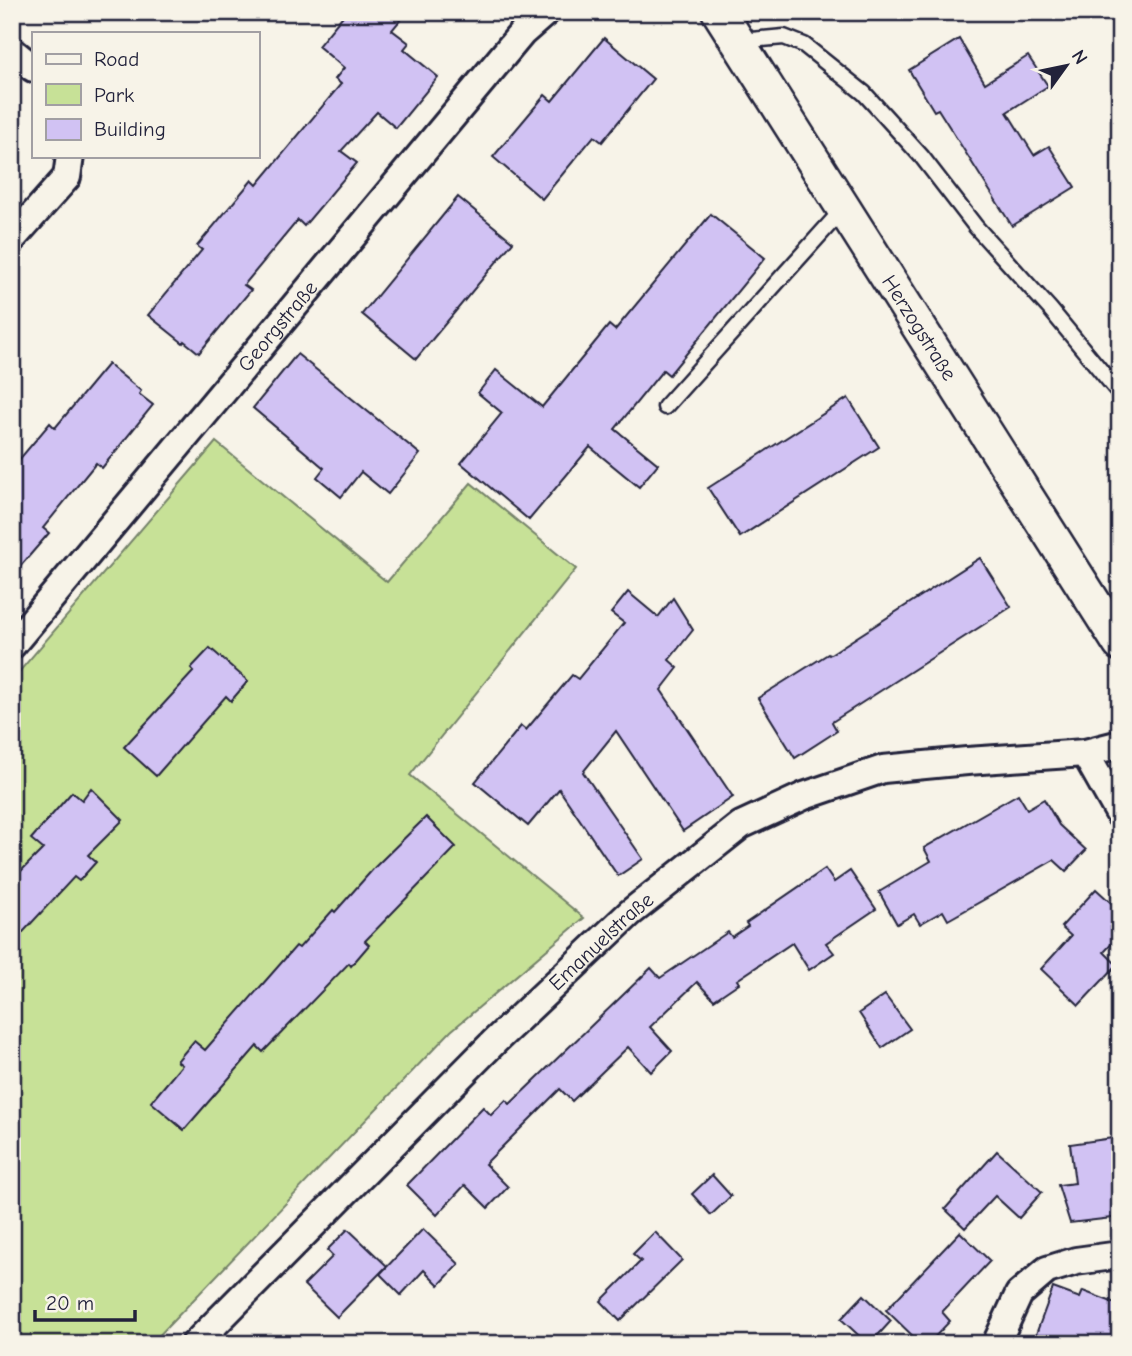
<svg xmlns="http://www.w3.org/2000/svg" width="1132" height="1356" viewBox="0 0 1132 1356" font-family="'Comic Neue',sans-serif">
<rect width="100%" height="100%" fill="#f7f3e8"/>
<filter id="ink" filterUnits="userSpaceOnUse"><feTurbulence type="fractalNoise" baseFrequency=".0143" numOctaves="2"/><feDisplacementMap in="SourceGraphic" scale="14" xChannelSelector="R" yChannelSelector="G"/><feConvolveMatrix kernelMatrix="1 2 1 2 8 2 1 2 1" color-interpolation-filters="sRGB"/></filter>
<g filter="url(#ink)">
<polygon fill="#c7e197" stroke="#748269" stroke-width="2" points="216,442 387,582 471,483 576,569 410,775 584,918 451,1031 151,1344 12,1344 12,680"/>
<g fill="#d1c2f3" stroke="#22223b" stroke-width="2">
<polygon points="346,12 407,12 392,30 409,43 404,49 438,77 396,128 377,112 341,151 357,163 304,226 298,220 244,285 251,290 199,353 184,341 183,343 148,315 202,250 197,246 252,180 257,185 341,84 335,79 344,68 318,46"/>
<polygon points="604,38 653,79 602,142 594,136 542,199 493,157 545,95 552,101"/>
<polygon points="959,39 985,83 1028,56 1048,86 1007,112 1034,155 1049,146 1075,187 1012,226 938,109 934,111 909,70"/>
<polygon points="458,197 513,242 416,359 362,314"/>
<polygon points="711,214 765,258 669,375 663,370 615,429 658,464 639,487 590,447 529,520 461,463 502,413 478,393 496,370 542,407 609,325 615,330"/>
<polygon points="297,354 420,454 388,494 361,472 341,497 317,477 324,468 253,408"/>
<polygon points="108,364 141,391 139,394 153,405 102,468 96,463 43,528 49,533 12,576 12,468 50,423 55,428"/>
<polygon points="848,398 879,447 740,537 708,488"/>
<polygon points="980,558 1011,607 832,722 837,731 795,758 758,698 828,654 829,655"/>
<polygon points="628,592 658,617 673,598 693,630 669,660 678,668 661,690 733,797 683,831 616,731 583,772 643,859 618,876 559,789 528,826 475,782 521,726 526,730 572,675 578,679 624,623 611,613"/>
<polygon points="210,648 248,681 231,701 226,696 156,776 124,747 194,671 191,668"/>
<polygon points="91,788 123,820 88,855 96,862 79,881 74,877 12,944 12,880 43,849 31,839 72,792 82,800"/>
<polygon points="1018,794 1027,809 1044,799 1059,825 1086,850 1066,871 1054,860 948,920 943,911 920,924 914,914 897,924 879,892 931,861 924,848"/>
<polygon points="426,817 456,847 365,941 369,945 351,966 349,963 263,1052 257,1046 184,1130 151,1102 182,1065 177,1061 194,1041 205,1050 296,946 299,948 333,910 335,912 375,867"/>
<polygon points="825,869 834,882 850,871 876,909 826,943 834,953 809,970 792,943 737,980 739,983 714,1000 697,982 650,1027 672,1051 651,1072 628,1047 572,1101 560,1089 485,1164 508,1187 488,1208 465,1185 437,1215 407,1185 483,1107 491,1115 506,1100 510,1104 651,968 660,978 728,932 732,937 748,926 746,923"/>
<polygon points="1096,889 1120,911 1120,935 1104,952 1117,965 1079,1005 1041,969 1071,936 1061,927"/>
<polygon points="885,995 910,1029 882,1048 859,1013"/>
<polygon points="1120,1137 1120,1217 1070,1223 1058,1185 1075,1183 1070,1144"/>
<polygon points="997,1151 1042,1192 1019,1218 995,1196 965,1228 945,1209"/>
<polygon points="712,1175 731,1196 711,1215 692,1194"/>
<polygon points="348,1229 387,1266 337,1317 304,1285 333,1256 327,1250"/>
<polygon points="423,1229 459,1264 439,1285 424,1270 401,1295 380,1274"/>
<polygon points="655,1232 682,1260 620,1321 601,1301 641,1261 633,1254"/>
<polygon points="960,1232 990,1261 942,1312 950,1321 928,1344 921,1344 886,1310"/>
<polygon points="1053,1288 1080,1298 1083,1291 1120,1305 1120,1344 1053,1344 1035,1337"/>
<polygon points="864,1295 891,1321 870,1344 868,1344 841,1319"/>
</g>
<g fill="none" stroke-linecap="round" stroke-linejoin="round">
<defs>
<g id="service">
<polyline points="740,41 784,37 804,45 864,93 922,157 976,227 1050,309 1120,394"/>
<polyline points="665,407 843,209"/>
</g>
<g id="minor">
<polyline points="12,51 33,68"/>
<polyline points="12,239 67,177 70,156"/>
<path id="s1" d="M12,645L522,33L546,12"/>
<polyline points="1085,753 1120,815"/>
<path id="s2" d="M195,1344L495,1041L630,913L741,825L804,796L883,769L967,761L1085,753L1120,744"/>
<polyline points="996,1344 1019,1294 1047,1270 1076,1261 1120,1255"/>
</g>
<g id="tertiary">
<path id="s3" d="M719,12L1120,644"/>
</g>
</defs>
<use href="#service" stroke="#22223b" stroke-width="19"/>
<use href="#minor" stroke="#22223b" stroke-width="32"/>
<use href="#tertiary" stroke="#22223b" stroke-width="38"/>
<use href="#service" stroke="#f7f3e8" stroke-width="14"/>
<use href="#minor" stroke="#f7f3e8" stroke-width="26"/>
<use href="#tertiary" stroke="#f7f3e8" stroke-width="33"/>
</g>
</g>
<g text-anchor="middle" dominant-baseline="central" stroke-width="7" stroke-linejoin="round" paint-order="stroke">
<g font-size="21" fill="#22223b" stroke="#f7f3e8">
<text stroke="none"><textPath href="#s1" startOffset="415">Georgstraße</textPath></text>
<text stroke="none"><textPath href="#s3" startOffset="374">Herzogstraße</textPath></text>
<text stroke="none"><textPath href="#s2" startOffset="572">Emanuelstraße</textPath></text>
</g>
</g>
<rect width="1132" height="1356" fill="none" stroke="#f7f3e8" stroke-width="42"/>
<rect x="21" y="21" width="1090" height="1314" fill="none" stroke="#22223b" stroke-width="2.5" filter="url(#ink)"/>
<rect x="32" y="32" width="228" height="126" fill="#f7f3e8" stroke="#a29fa3" stroke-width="2"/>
<rect x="46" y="54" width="35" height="10" fill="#f7f3e8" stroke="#a29fa3" stroke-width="2"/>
<text x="94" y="66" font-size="21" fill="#22223b">Road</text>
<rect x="46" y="84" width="35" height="21" fill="#c7e197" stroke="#a29fa3" stroke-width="2"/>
<text x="94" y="102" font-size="21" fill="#22223b">Park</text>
<rect x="46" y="119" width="35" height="21" fill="#d1c2f3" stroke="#a29fa3" stroke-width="2"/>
<text x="94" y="136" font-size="21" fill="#22223b">Building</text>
<g transform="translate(1066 66) rotate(57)" stroke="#f7f3e8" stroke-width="5" paint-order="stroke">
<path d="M0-5L12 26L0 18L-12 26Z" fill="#22223b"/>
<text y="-10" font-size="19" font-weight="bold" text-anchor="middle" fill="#22223b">N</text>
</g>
<path d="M35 1310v10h100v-10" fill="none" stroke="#22223b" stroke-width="3.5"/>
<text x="46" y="1310" font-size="21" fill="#22223b" stroke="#f7f3e8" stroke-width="5" paint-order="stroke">20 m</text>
</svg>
